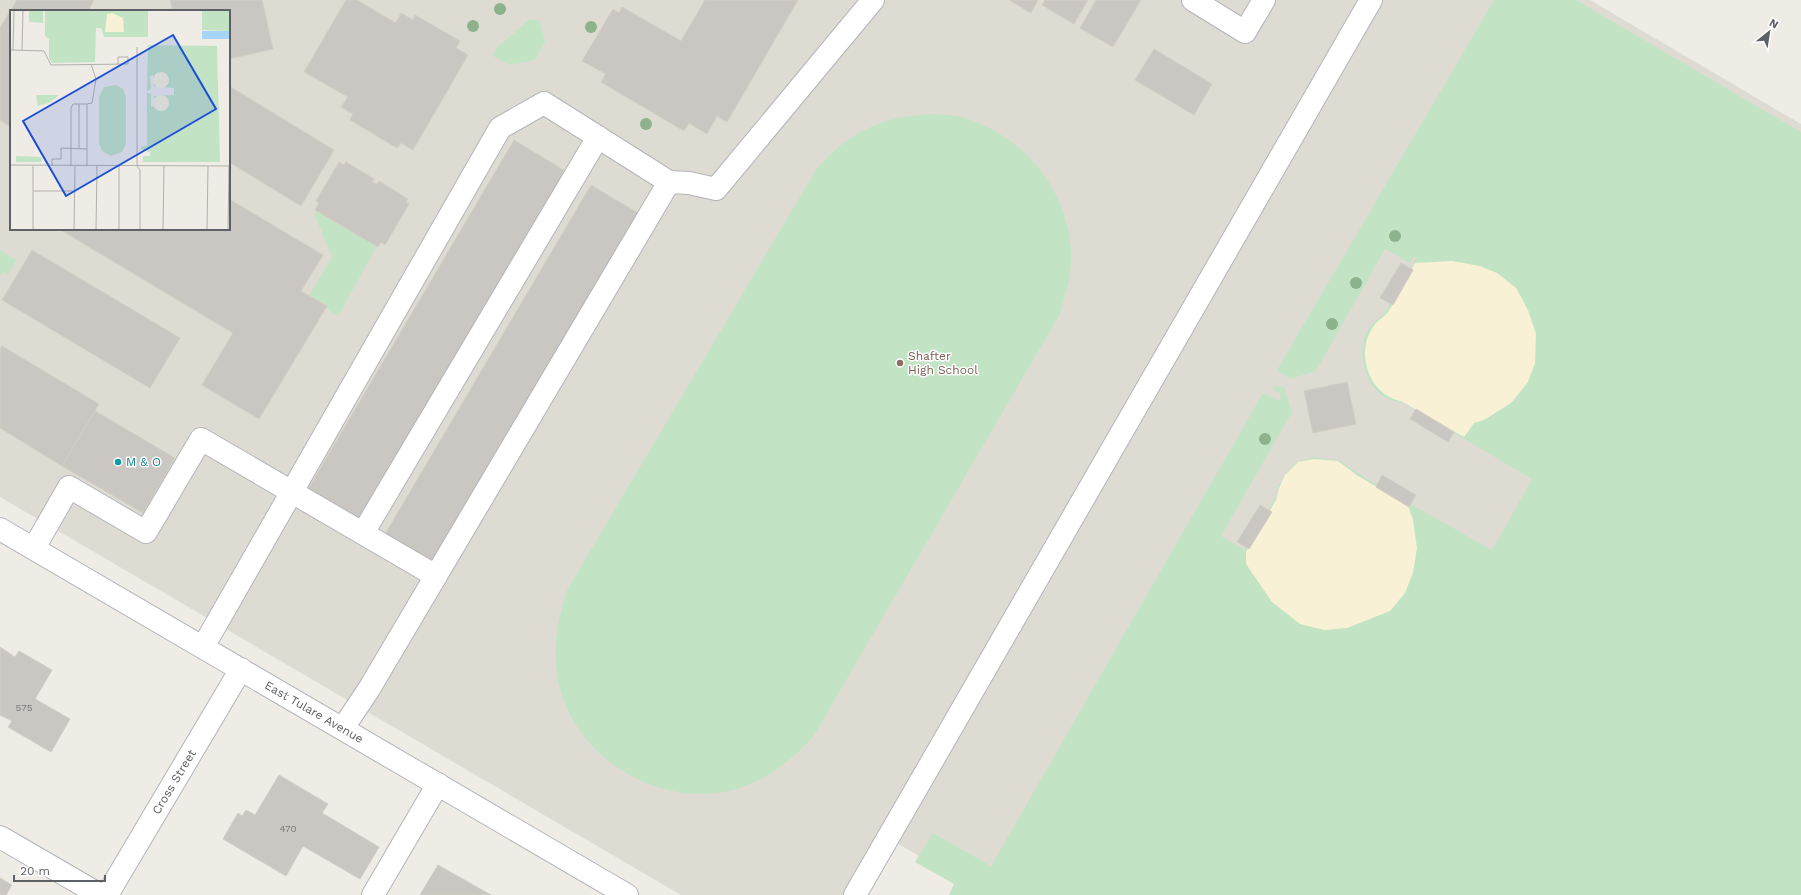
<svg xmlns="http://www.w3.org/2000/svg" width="1801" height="895" viewBox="0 0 1801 895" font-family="'Work Sans',sans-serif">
<rect width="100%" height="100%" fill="#eeece5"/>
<path fill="#dedbd3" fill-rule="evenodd" d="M0,0H1590L1801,124V895H986L895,842L864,895H681L0,497ZM11,11H229V229H11Z"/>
<g fill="#c3e4c4">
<path d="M1494,0H1576L1801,132V895H949L954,884L915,862L933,833L991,866L1263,393L1280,401L1281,394L1272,389L1274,386L1284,387L1292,412L1221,536L1245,550L1275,499L1278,487L1285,474L1297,462L1313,457L1339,460L1370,481L1492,550L1532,479L1402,402C1370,401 1355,360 1366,334C1371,322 1381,319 1387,309L1417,257H1414L1410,263L1385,249L1316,371L1290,379L1277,370Z"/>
<polygon points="530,19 540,21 545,42 535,60 509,65 493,56 497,47"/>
<path d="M935,114C945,115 956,115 965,118C1024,137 1066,187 1071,249C1073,271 1066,293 1060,314L813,737C795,756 774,775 748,785C669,816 574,762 558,680C552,648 558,620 567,590L817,168C853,129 883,116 935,114Z"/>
<polygon points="317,212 377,246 338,316 308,297 332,257 314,213"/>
<polygon points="0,250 16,260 8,274 3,272 0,276"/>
</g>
<g fill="#f8f1d6">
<path d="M1452,261L1480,266L1497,273L1516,288L1528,310L1536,334L1535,363L1528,382L1511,403L1484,420L1474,423L1464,437L1401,401C1389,399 1379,391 1372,380C1362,361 1362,340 1376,323C1380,319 1385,316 1388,312C1398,297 1406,279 1415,263Z"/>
<polygon points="1314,459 1338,461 1358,476 1408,505 1413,520 1417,548 1413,573 1405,593 1390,611 1347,628 1324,630 1300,624 1272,602 1246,564 1246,552 1276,500 1279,488 1285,475 1298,462"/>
</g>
<g fill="#cac7c2" stroke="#d3cec3">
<polygon points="17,0 94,0 88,11 11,11 11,127 0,120 0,28"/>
<polygon points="170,0 262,0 273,49 229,59 229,11 175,11 172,9"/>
<polygon points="346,0 357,0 396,23 401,13 413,20 415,15 460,41 456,48 468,55 413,150 401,143 397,148 350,120 353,114 341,107 348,97 304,72"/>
<polygon points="705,0 798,0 727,122 717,116 707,134 689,123 684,131 601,82 606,74 582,61 613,9 619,13 622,7 681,41"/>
<polygon points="1009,0 1038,0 1031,13"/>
<polygon points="1045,0 1088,0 1074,24 1042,5"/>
<polygon points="1096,0 1141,0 1113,47 1080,28"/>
<polygon points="1154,49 1212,84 1194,115 1135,80"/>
<polygon points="229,86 334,150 301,206 229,162"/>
<polygon points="514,140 565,171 357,526 304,496"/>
<polygon points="339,162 344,165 346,162 374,179 372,182 377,184 379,181 408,199 406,202 409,204 385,245 381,242 378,247 315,210 319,203 316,201"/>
<polygon points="591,185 641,215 432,571 381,541"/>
<polygon points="229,199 323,255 301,291 327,306 259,419 202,385 233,333 59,229 229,229"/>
<polygon points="32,250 180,338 150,388 2,300"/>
<polygon points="1401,263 1413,270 1393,305 1380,298"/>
<polygon points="2,346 99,404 62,466 0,428 0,349"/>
<polygon points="1347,382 1356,424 1313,433 1304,391"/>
<polygon points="1416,409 1454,432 1448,442 1410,419"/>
<polygon points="95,411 175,458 143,513 62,466"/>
<polygon points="1382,475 1416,495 1409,507 1376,487"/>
<polygon points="1260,505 1272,512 1249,549 1237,542"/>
<polygon points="0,647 15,657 19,651 52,670 35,699 70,719 51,752 8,727 12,721 0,715"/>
<polygon points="279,775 328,804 322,813 379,847 360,879 303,846 286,876 223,839 238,813 242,816 246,810 255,815"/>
<polygon points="438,865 491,895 420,895"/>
<polygon points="0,878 12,885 6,895 0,895"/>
</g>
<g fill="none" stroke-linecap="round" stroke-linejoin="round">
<defs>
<g id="minor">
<polyline points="1193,0 1245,32 1264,0"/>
<polyline points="669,182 689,183 716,189 873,0"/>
<polyline points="0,529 627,895"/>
<polyline points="363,533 598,137"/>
<polyline points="34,548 69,487 146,532 201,439 436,576"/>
<polyline points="203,647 500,128 544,103 669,182 369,689 343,728"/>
<polyline points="0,837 100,895"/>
<polyline points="107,895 241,669"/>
<polyline points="373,895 438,784"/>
<polyline points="855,895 1371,0"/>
</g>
</defs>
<use href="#minor" stroke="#b2b5b9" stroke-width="24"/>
<use href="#minor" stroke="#fff" stroke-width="22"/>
</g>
<g fill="#8cb38b">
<circle cx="500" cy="9" r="6"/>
<circle cx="473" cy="26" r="6"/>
<circle cx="591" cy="27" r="6"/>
<circle cx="646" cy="124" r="6"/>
<circle cx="1395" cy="236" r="6"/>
<circle cx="1356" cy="283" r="6"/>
<circle cx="1332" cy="324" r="6"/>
<circle cx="1265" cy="439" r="6"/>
</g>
<circle fill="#8d6e63" stroke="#fff" stroke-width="1.5" cx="900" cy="363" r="4"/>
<circle fill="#0f9aa8" stroke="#fff" stroke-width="1.5" cx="118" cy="462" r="4"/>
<g text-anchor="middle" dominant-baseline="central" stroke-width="3" stroke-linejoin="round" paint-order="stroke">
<g font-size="10" fill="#787a7c">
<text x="24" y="707">575</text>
<text x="288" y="828">470</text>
</g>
<g font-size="12" fill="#785e54" stroke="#fff" text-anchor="start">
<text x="908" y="356">Shafter<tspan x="908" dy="14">High School</tspan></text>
</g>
<g font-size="12" fill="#0d838f" stroke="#fff" text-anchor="start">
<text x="126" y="462">M &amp; O</text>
</g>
<g font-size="12" fill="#5d6064" stroke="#fff">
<text transform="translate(314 712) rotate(30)">East Tulare Avenue</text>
<text transform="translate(174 782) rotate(-59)">Cross Street</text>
</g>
</g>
<g transform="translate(10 10)">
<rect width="220" height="220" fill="#eeece5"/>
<path d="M19,0L33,1V13L19,12ZM35,0H138V27H94L91,18H86L85,52L42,53L39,48V29L35,26ZM192,0H220V21L192,20ZM138,35L207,36L210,152H133V146H140V142L131,139V136H137V83L141,84V97H143L144,86L164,85V78L144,76L143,65L140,66L141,79L137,81ZM106,75L113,79L116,87V134L112,142L101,146L92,141L89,133V87L94,77ZM26,85H48V86L39,93L28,96ZM6,146L31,147L32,152H6Z" fill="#c3e4c4"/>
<path d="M102,3L113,8L114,22H95L97,4ZM143 70a8 8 0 1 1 16 0a8 8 0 1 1-16 0ZM143 93a8 8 0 1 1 16 0a8 8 0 1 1-16 0Z" fill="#f8f1d6"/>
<path d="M192,21H219V29H192Z" fill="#a9d4fa"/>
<path fill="none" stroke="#b0b0ad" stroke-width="1" d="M127,37V156L130,160V220M0,40L34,41L41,55L118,54V47H108V54M3,40L4,0M12,40L13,0M77,94L82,93L86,69L81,54M69,139V94M0,155L220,156M0,155V220M42,156V149H51V138L77,139M61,156V98L63,94H77V156M23,181H65M23,220V156M64,220L65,156M86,220L87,156M109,220V156M153,220L154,156M197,220L198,156M218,220L219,156"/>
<path fill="#1d4ed8" fill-opacity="0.15" stroke="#1d4ed8" stroke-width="2" d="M163,25L206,99L56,186L13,111Z"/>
<rect width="220" height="220" fill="none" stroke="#5d6064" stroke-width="2"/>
</g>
<g transform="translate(1769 32) rotate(30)" stroke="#ffffff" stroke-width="3" paint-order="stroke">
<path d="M0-3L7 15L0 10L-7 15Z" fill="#5d6064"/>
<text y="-6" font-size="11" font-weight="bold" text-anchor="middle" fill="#5d6064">N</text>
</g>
<path d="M14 875v6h91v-6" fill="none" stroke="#5d6064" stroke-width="2"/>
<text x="20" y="875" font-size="12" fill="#5d6064" stroke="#ffffff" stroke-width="3" paint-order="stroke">20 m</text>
</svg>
